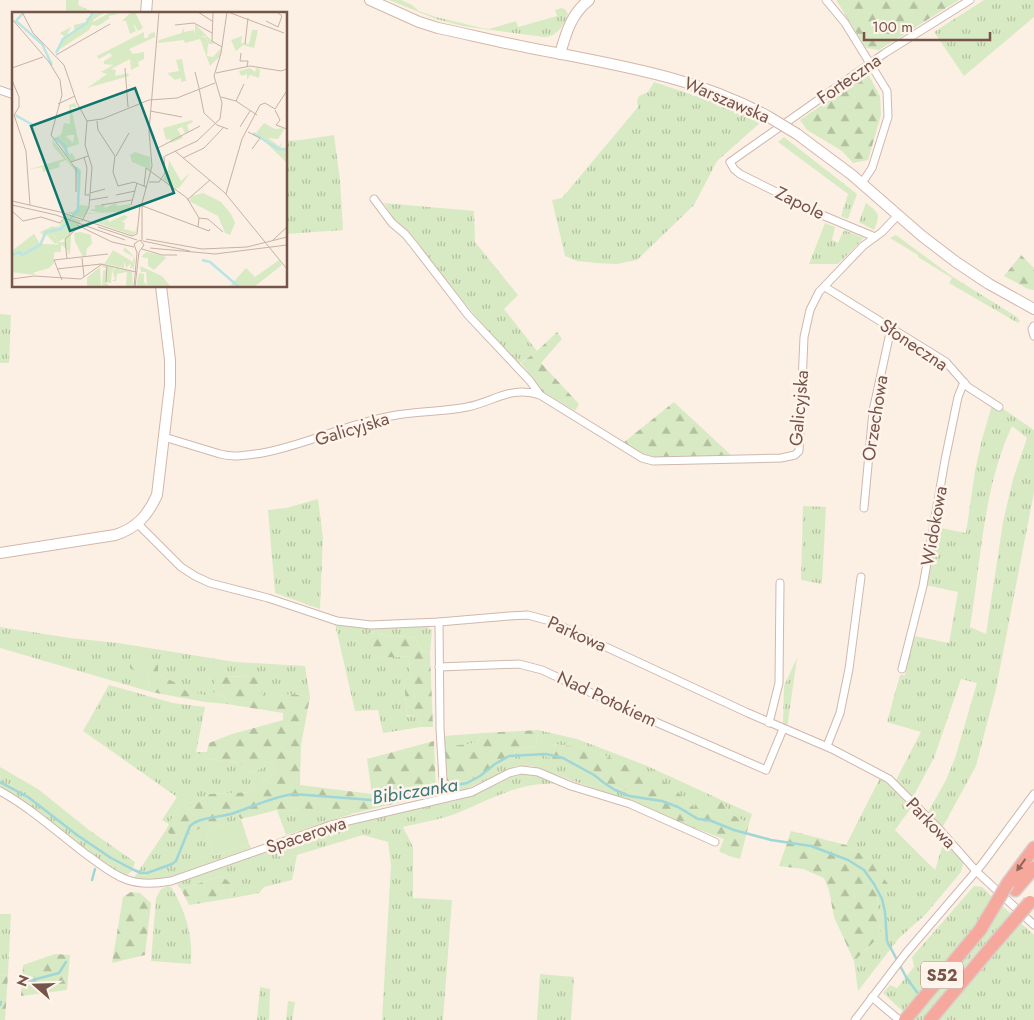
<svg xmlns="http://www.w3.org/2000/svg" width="1034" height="1020" viewBox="0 0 1034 1020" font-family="Jost,sans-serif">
<defs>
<pattern id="grass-tufts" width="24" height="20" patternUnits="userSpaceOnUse" patternTransform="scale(1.25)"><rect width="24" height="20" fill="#d8eac3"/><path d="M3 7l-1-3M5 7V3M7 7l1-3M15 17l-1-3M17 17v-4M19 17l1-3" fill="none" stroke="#b4c0a0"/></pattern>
<pattern id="forest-firs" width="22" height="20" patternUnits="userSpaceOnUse" patternTransform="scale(1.25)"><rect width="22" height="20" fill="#d8eac3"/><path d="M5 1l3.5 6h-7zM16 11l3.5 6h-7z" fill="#b4c0a0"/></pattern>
</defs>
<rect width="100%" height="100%" fill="#fcf0e4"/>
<g fill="url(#grass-tufts)" fill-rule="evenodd">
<path d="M389,0H401L412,5L419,11L436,17L482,28L489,29L516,21L518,27L557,16L555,10L561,8L565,9L568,14C564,25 557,37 544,37L462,26L436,19Z"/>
<polygon points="984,0 1034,0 1034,17 964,76 934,32"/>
<polygon points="654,82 729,107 761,122 717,161 694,205 637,260 617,264 596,263 577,261 565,256 552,200 562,198 638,107 637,101 639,96 648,92"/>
<polygon points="334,135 340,180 343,230 286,234 286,141 301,140"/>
<polygon points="784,137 857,194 848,219 841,216 848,194 778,142"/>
<polygon points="384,203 474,211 475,242 518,295 504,309 537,351 519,364 485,328 403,227 395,220"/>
<path d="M866,203C879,213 881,214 874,230L859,222Z"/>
<polygon points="825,223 835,227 832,240 838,243 844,230 864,238 838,264 809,264"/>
<polygon points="896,235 953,277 1017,317 1020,321 1018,323 949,283 952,278 918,257 918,255 890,238"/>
<polygon points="0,314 11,315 9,363 0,363"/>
<path d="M993,402L1034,430V492L996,689L976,766L941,830L927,814L946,780L955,758L977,683L961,679L934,758L913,797L896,780L921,732L887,722L900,675H905L914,636L949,643L958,592L925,585L936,527L966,533L975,471L982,439ZM1012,426L1027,438L1013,479L1003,522L986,634L970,627C981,561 983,488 1012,426Z"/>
<polygon points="318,499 323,538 320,609 275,593 268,510 286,508"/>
<polygon points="803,506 826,507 822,584 801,580"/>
<path d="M335,624C365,630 395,628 426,626L432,630L430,654L422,651L415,638L367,633L378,658L409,656L410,679L404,680L407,716L418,717L421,727L383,733L378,710L355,711Z"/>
<polygon points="0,627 70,638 118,643 235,662 305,666 310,697 292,694 261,699 251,676 217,677 213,692 225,696 227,704 205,702 204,695 185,691 178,684 158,674 130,668 148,680 151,692 0,648"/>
<polygon points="797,658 787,728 783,724 784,686"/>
<polygon points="109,685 173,703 205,707 196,752 209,759 237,762 252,774 271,762 275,772 251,792 209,794 192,807 181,801 169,824 162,820 177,797 83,731"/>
<polygon points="538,730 577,739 645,765 752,814 749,824 733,815 723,803 694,808 686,802 672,786 588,748 552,744 586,769 600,783 649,796 673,820 651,809 532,766 516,766 455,794 447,793 446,783 468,781 504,762 515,760 514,751 536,746"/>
<polygon points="484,733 476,743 443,747 443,736"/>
<path d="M0,767L38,789L89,830L135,862L132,871L126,876C81,851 45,812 0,787Z"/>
<path d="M522,772L536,774L556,784C519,781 486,802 452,815C437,820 419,823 403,827L413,847V898L452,900L443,1020H382L391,865L388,842L363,835L297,855L292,880L264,887L259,893L233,898L230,883L222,876L181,889L177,885L179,882L330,829L372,817L455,801Z"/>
<path d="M880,778C892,786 901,798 911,808C929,825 947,842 964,860L961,872L925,915L899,938L858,991L854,961L880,936L877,895L869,859L846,845ZM911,808L943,844L935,870L895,830Z"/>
<polygon points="305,808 326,808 355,813 286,835 277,810 285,812"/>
<polygon points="236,813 241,819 206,831 213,856 249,844 251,848 169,877 146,881 134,878 166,830 175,838"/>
<path d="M168,886L172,888C186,913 193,935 191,964L151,961L156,898L161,889Z"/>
<polygon points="974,886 982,887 1034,935 1034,1020 912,1020 883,993 890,985 897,988 914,967 912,957"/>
<polygon points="0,914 11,914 8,974 0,976"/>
<polygon points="540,974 574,977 571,1020 537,1020"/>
<polygon points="260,987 270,989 269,1020 257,1020"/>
<polygon points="288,1001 295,1002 292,1020 286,1020"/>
</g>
<g fill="url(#forest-firs)">
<polygon points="66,0 79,0 78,5 97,14 71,14 66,12"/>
<polygon points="836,0 959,0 879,50 866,48"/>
<polygon points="868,74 880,96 881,115 868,160 853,163 842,151 807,130 800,120"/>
<polygon points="1021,255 1034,268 1034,290 1028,289 1004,276"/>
<polygon points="557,332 562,339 541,363 579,404 575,411 542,391 521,363 537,351"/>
<polygon points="674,402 732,456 653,459 643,455 623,443"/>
<polygon points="367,633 415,638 422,651 430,654 433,727 421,727 418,717 407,715 404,680 410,679 409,656 378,658 369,654"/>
<polygon points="130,660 158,665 158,674 178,684 186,691 205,695 205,702 151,692 148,680 130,668"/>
<polygon points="251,676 261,681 262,698 292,694 310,697 301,745 300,785 372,794 367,759 434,741 436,794 355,813 326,808 318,816 305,808 285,812 277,810 241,819 236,813 175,839 166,830 181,800 192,807 209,794 251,792 275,772 271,762 252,774 237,762 209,759 196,752 207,752 209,743 232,734 283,720 283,713 227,704 225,696 213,692 216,677"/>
<polygon points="538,730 536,746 514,751 515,760 504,762 468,781 446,783 443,747 476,743 484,733"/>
<polygon points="552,744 588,748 673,786 686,802 694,808 701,795 723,803 733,815 749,824 740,859 729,856 719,851 724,839 673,820 648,796 600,783 586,769 544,756 545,750"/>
<polygon points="791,831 846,845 869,859 888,884 877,896 880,936 854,961 834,917 829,890 824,878 803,869 779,866"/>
<polygon points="222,876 230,883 233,898 189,905 181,889"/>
<polygon points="131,892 140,893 151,903 145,955 112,963 123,897"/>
<polygon points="55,954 70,955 67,990 21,996 23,965"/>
<polygon points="8,974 5,1020 0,1020 0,976"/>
</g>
<polygon fill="#d8eac3" points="241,819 249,844 213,856 206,831"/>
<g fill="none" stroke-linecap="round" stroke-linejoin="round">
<g stroke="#9fd6d7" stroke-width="2.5">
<path d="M0,782L28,797L77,835L111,858L132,869L141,873H147L172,864L176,861L190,826C201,816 220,818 234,813C254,806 273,797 293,794L372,800L467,783L480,776L495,764L509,756L546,754L563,758L594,775L604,783L615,790L629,796L662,801L678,807L698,819L709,820L734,830L771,840L811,846L848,860L864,870L874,884L882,899L885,912L887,941L906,977L919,995"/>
<polyline points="92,880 95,869"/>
<polyline points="29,981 59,973 66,962"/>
<polyline points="0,1005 1,1002"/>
</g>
<defs>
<g id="street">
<polyline points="826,0 845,23 887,91 888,117 872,168 862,183"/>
<polyline points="0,90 14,95"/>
<polyline points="374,199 392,223 405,234 414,245 468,315 530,381 540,395"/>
<polyline points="875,237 822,215 740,174 734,169 730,162 885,53 970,0"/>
<polyline points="825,287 946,362 968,387 999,407"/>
<polyline points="1034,326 1032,329 1034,336"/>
<path d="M164,437L220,454C235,458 247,455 262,453C306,445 347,424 391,416C416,411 442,412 467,407C493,402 512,385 540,395L642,458L653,461L781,458L795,455L799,451L804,337L810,310L819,292L863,246L882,232L898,215"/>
<polyline points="864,508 873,411 891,328"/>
<polyline points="138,524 181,567 195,576 210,583 268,598 337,621 371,625 439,622 509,616 528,615 550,621 748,713 832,749 889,779 939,829 976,871 1034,925"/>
<polyline points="439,622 440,728 444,798"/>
<polyline points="439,667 519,664 542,670 628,710 766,770 783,729"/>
<polyline points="902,669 923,586 945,460 958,397 964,382"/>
<polyline points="769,723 779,683 780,583"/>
<polyline points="827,746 840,713 849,669 861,577"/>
<path d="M0,791C31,808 58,833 87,855C99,863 111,874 125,879C140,885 155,884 171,881L331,825L472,792L509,773L521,770L538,772L571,786L630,804L715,842"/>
<polyline points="872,997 899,1020"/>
<polyline points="855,1020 906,953 983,863 1034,794"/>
</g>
<g id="secondary">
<path d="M370,0L419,22L438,28C480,37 520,47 562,54C634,68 704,81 769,117"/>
<polyline points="146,14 147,0"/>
<path d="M560,54C566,33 571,14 589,0"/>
<polyline points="797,134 852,175 922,236 956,262 989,284 1034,309"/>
<path d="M0,553L115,535C137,528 148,515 157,495L170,385V360L161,286"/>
</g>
<g id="highway">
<polyline points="1008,883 1034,848"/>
<polyline points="1015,890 1034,868"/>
<polyline points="905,1020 980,930"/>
<polyline points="930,1020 993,945"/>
</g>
</defs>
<use href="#street" stroke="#d0b8ae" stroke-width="9"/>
<use href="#secondary" stroke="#d3b7ab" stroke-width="12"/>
<use href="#highway" stroke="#d8cfcc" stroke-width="15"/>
<use href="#street" stroke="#fff" stroke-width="7"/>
<use href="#secondary" stroke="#fff" stroke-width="10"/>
<use href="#highway" stroke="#f6a89c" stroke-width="12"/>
<defs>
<polyline id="secondary-bridge" points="769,117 797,134"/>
<g id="highway-bridge">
<polyline points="980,930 1008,883"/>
<polyline points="993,945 1030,902"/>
</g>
</defs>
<use href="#secondary-bridge" stroke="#d3b7ab" stroke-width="12" stroke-linecap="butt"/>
<use href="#highway-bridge" stroke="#d8cfcc" stroke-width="15" stroke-linecap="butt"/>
<use href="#secondary-bridge" stroke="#fff" stroke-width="10"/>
<use href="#highway-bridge" stroke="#f6a89c" stroke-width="12"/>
</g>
<defs><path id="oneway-solid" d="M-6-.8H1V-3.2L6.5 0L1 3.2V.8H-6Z" transform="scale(1.25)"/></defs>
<use fill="#8f655a" href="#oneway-solid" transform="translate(1021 865) rotate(126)"/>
<g text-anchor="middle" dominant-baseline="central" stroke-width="5" stroke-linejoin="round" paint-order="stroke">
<rect fill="#fff4eb" stroke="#9e847a" stroke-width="1" x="921" y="961.5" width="42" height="27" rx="4"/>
<g font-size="16" font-weight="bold" fill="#75544a">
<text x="942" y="975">S52</text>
</g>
<g font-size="18" fill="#75544a" stroke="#fff4eb">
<text transform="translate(849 79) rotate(-35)">Forteczna</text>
<text transform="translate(727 100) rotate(23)">Warszawska</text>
<text transform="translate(800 203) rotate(26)">Zapole</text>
<text transform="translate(914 345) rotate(34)">Słoneczna</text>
<text transform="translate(799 408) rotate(-85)">Galicyjska</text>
<text transform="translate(875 418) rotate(-81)">Orzechowa</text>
<text transform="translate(352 429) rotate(-17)">Galicyjska</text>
<text transform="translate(934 526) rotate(-80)">Widokowa</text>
<text transform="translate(577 634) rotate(24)">Parkowa</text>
<text transform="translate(607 699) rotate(25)">Nad Potokiem</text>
<text transform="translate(931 823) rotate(46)">Parkowa</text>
<text transform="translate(306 835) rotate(-18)">Spacerowa</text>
</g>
<g font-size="19" font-style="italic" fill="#3d787a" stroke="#fff4eb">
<text transform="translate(415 791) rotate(-9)">Bibiczanka</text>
</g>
</g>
<g transform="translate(12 12)">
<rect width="275" height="275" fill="#fcf0e4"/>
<path d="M85,0H93L81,8V10L99,0L107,2L96,4L98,6L86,14L80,13L77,18L76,5ZM119,0H123L131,16L126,19L121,10L124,19L118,22L114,9H110ZM171,15L172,20L182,18L183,23L193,25L197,30L190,32L188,27L173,31L172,28L146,31L147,28L170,21ZM240,18H246L242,36L231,33L224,39L219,28L230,24L229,31L237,32ZM132,20V26H136L137,22L143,20V25L117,37L121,42L132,40V47L126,50L127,54L119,58L118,47L99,57L104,58L103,64L116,61L117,64L75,76L95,62L89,60L101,53L92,52V49L100,44L98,41L87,47L85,44ZM170,47L174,69L169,70V66L163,68L155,61L167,59L164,48ZM238,56L243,60L244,56L248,57L247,66L238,63L235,68V62L230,64L228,62L227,59ZM63,91L65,95H59L67,132L64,133L62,123H59L54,124L55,132L46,124L49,123L52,111L58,112L57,93ZM180,108L181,110L175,113L177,119L173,121L170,115L165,117L171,126L159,131L158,127L154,128L151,116ZM252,111L263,117L273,116L266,127L256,126L267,134L271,130L268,136H275V151L244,121ZM40,127L59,152L69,158L68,183L66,160L65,175L64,160L54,148L47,151L48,155L31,160L30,155L15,158L52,147L41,134ZM123,140L138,145L139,158L120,150L118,143ZM104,191L105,194L119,192L116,202V199L73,202L70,206L54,200H61L69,193L77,194L74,201H90L76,198L83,197V193H92L93,196ZM55,203L69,209L59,223L58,242H55L57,240L50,233L44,235L46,230H54L53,226L46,230L41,221L51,217L43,218L42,215L51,214L48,212ZM112,203L116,205L110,210L113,211L112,217L123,220L126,212L124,221L120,223L83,210L96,207L97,210ZM68,220L79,223L80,232L75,236L74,245H71L63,230L62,221ZM113,235L123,246L122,257L121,258V255L118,257L119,251L114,256L112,249V256L90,251H93L101,238L121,250L122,245L111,239ZM134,240L152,244L154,246L142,258L136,254V246L129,245ZM92,252L102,255L101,259L104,255L109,257L107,260L110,257L120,259L121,275H107L114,274L115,260L105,262L104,269H100L103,267L100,258L99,271L93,270L99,275L90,274L91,259L95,257L89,254ZM128,254L150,264L159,275H124L127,261L132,262V270L135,273L134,260H129ZM88,255L89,274L75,275V266L79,262L80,266L79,262Z" fill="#d8eac3"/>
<path d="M74,6H79L77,18L45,39L53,25L48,21L59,15L55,23L62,19V13L74,10ZM183,12L203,32H196L195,44L201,45L209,36L208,44L198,54L190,32L197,30L193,24H183ZM62,123L64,133L54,136L56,143L60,141L64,148L59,150L44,125L48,124L55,132L54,124L61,131ZM157,148L169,169L179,160L167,176L163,177L151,167L156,158ZM191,181L209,190L219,202L223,211L218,223L213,221L206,204L177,189L180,184ZM48,212H52L51,219L41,222L46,230L43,232L34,222L30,232L49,233V240H43L37,256L21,260L23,263L0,260V239L22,222L28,232L31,223L28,220L41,214L47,217ZM267,248L270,253L242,275H217L234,256L243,265Z" fill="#d8eac3"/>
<path d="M22,222L28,233L42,232V251L37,256L17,262L0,260V239Z" fill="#d8eac3"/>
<path fill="none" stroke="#b9e5e6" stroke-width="2.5" d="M12,0L4,9L30,32L40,53M44,41L51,27L75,11L81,0M3,103L21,113M241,121L266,137H275M43,126L53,134L56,144M0,243L8,240L10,243L28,233L34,220L49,217L66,198L67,160L64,155M190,248L198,250L227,275"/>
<path fill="none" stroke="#c6b2a6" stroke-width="1" d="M10,0L21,21L52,53L65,91L75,109M186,0L200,9M201,0L200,29L210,35M216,0L272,21M0,7L37,50L48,68L50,83L39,123L64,157V180M254,9L266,15L270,4L265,0M163,13L182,11L200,21M233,32L236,6M229,41L228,49H236L235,55M44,43L98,12M0,56L31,45M113,56L116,95M183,60L187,76M204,61L238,54L269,59L275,57M0,68L7,85V95L2,103L14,139L18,193M187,76L192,101L205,113L216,117M209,85L224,89L245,103M224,89L232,72M46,92L63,84M263,98L268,108L264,113L275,117M138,99L170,105M75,109L90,107L137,88L165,86L203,71M85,109L86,118L103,144L101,160L106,174L122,170L134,175M228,115L238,99M236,120L248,126L240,137M146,136L188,114M163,139L213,181L275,257M104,144L117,121M153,144L185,129L208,107L210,91L202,64L209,41L215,0M72,145L75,156L73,183H78M171,146L192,136L212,115M59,150L76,144M137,170H147L153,161L152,144M132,174L134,156L175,186L187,206L186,215M78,181L93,177M214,182L230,127L248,93L253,91L263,97L274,80M104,183L123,179M78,188L96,185M175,188L198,168M0,189L48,200L120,224L125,222L128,193L197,219L198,217M0,193L44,203L113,228M89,193L120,188M119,193L125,171M0,199L11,209L29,205L48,211L53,205M187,206L196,207L211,220M70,209L77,195L80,155L73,133L75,109M65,213L100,230L122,235M86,215L125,228M53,227L68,214M53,227L55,247M134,227L190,237L235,235L275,225M261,228L275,215M130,229V191L140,154L137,119L147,0M131,229L178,239M138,236L203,242L275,233M130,237L150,243H165M70,246L72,265M45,257L89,252L124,260M0,267L22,264L69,267L90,252M50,268L42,248L96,242M94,270L95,253M122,275L125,241L122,232L128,228L132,233L127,240L123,275"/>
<path fill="#0f766e" fill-opacity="0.15" stroke="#0f766e" stroke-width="2.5" d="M123,76L162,181L58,219L19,114Z"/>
<rect width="275" height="275" fill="none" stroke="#75544a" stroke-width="2.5"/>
</g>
<g transform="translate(35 985) rotate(290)" stroke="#fff4eb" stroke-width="4" paint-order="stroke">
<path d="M0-4L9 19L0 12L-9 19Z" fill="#75544a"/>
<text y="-8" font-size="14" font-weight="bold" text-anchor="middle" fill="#75544a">N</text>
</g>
<path d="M864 32v8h126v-8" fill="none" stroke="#75544a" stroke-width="2.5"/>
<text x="872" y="32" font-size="15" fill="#75544a" stroke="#fff4eb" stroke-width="4" paint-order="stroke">100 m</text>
</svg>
